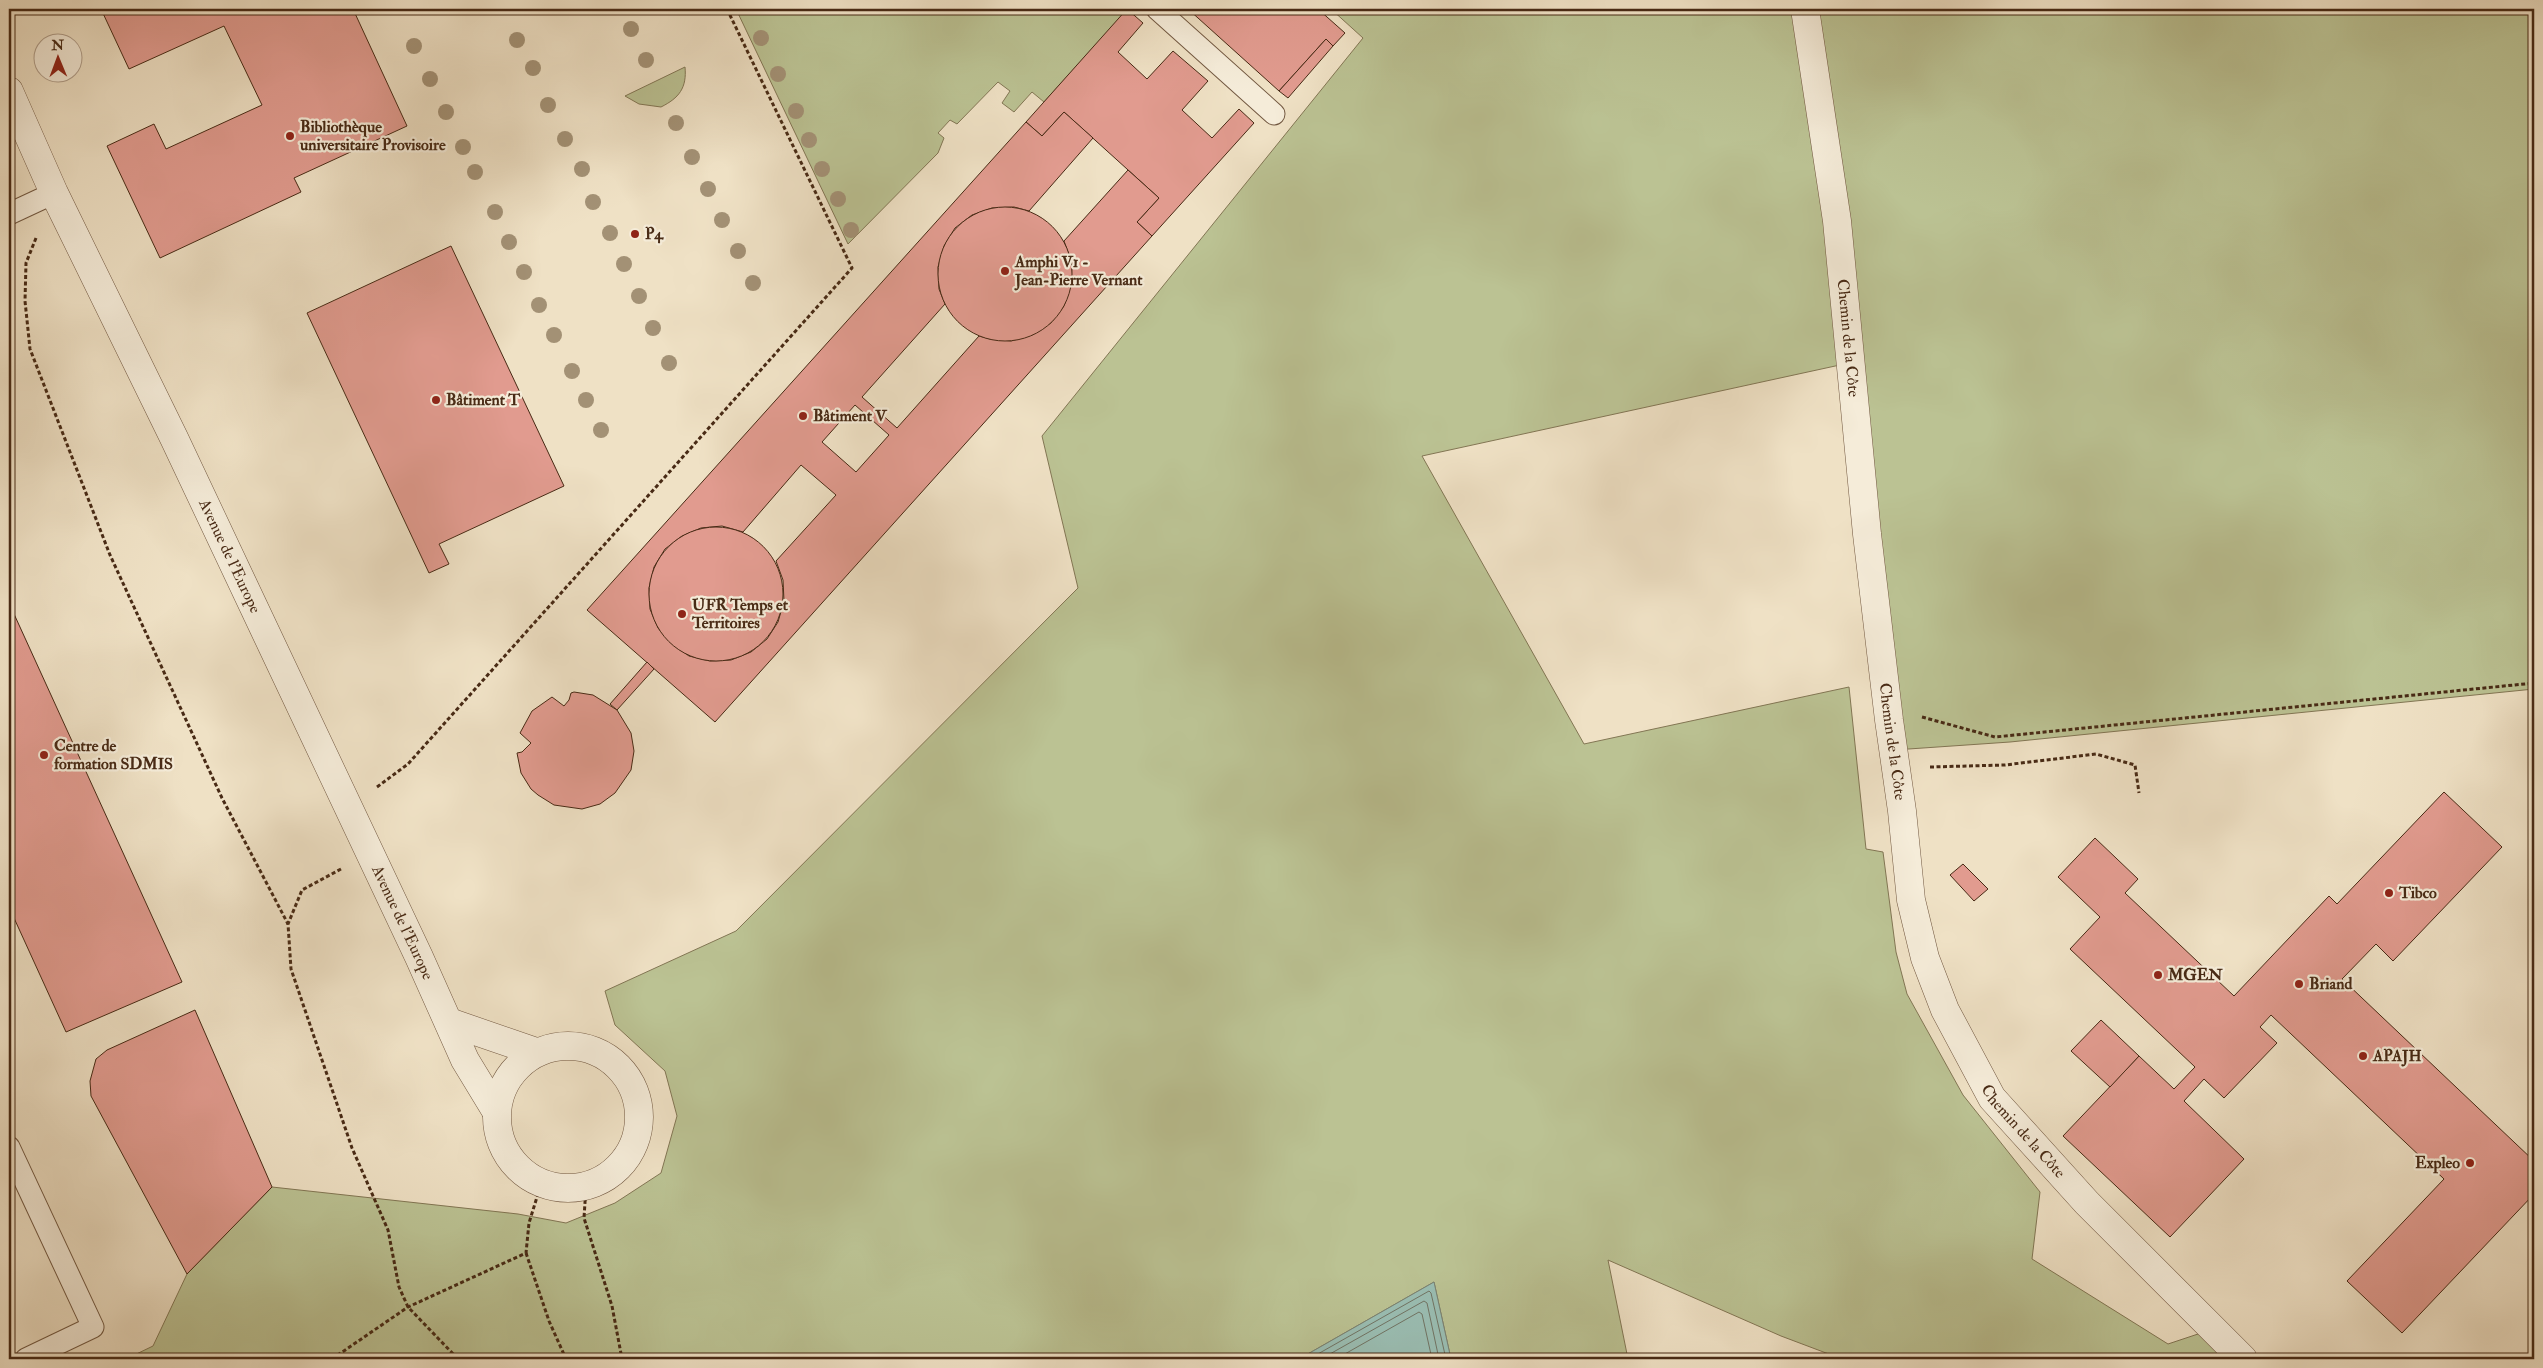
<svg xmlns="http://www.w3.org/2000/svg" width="2543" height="1368" viewBox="0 0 2543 1368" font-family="'IM FELL Double Pica',serif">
<rect width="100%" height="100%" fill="#efe1c5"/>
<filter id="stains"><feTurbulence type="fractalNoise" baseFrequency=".004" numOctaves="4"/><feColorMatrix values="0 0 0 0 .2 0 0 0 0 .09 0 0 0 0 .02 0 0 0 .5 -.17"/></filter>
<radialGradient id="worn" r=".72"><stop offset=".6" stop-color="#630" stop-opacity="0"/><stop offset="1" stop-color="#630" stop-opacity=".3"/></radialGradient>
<g fill="#bbc293" stroke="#827654">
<polygon points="736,9 1137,9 1139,11 1134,15 1127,10 1044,102 1032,92 1014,112 1002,103 1010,91 998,82 957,124 950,120 938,133 944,138 938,153 848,244"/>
<polygon points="1331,9 2534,9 2534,689 2010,742 1894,750 1849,363 1422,456 1584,744 1849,687 1866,849 1883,852 1896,952 1907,994 1963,1095 2040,1192 2032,1259 2168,1344 2204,1332 2231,1359 1842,1359 1781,1336 1608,1260 1628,1359 1451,1359 1434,1282 1299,1359 126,1359 153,1346 187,1274 272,1187 518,1214 566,1223 615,1203 661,1173 677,1116 665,1071 615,1025 605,991 736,931 1078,588 1042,436 1363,38"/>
<path d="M685,67C687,88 679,98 661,107L639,104L625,96Z"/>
</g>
<polygon fill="#9abeb3" stroke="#798374" points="1434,1282 1451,1359 1299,1359"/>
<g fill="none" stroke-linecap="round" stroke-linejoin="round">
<g stroke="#717464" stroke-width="1">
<polyline points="1309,1359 1429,1291 1431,1293 1446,1359"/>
<polyline points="1321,1359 1424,1301 1427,1303 1439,1359"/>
<polyline points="1336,1359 1419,1312 1422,1314 1432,1359"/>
</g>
</g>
<g fill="#e19b8f" stroke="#482a15" fill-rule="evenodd">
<polygon points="101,9 353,9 407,126 294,178 301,192 160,258 107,146 154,124 166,149 262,105 224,26 129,69"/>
<polygon points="1127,9 1143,23 1118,52 1147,79 1173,51 1208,81 1182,110 1212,138 1239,109 1254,123 1152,236 1137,222 1159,198 1064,112 1042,136 1026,122"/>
<polygon points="1188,9 1318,9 1345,33 1333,46 1326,39 1279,91"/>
<polygon points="1326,39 1333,46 1288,98 1279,91"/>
<path d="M1064,112L1093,138L1029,211L1014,207L992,208L972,215L955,228L944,246L938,267L939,289L945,304L862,397L897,428L979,336L990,339L1011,341L1032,335L1051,323L1064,306L1071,285L1072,263L1064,241L1128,170L1159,198L1137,222L1152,236L715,722L587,610L1026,122L1042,136ZM855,405L889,435L856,472L822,442ZM801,465L836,495L776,561L783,580L784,601L778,622L767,639L751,652L731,660L710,661L689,656L672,644L658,628L650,609L649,588L654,567L665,549L682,536L701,528L722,526L743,532Z"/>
<circle cx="1005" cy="274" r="67"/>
<polygon points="451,246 564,486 439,544 449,564 429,573 307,313"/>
<circle cx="716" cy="594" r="67"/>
<polygon points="9,603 182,982 66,1032 9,907"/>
<polygon points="647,662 654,669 617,710 610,704"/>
<polygon points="574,692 593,695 617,710 631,733 634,751 631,770 615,793 600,804 582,809 554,805 538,795 531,789 521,773 517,753 522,752 531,743 520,733 532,711 552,697 564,706 569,700 571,693"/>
<polygon points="2444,792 2502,847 2393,961 2376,944 2342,979 2534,1161 2534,1194 2402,1333 2347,1281 2444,1179 2271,1015 2260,1027 2277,1043 2224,1098 2204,1079 2184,1101 2244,1159 2170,1237 2063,1136 2139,1056 2174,1089 2195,1067 2070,949 2100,917 2058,877 2095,838 2138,879 2125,893 2234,996 2329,896 2337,904"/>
<polygon points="1963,864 1988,889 1974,901 1950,875"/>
<polygon points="195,1010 272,1187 187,1274 91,1096 90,1081 96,1059 107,1050"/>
<polygon points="2101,1020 2139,1056 2110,1087 2071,1051"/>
</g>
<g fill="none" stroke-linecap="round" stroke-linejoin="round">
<defs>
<g id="service">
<polyline points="1157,9 1274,114"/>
<polyline points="9,214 54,193"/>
<polyline points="9,1147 93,1327 26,1359"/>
</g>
<g id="minor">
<path id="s1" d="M1805,9L1837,221L1867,534L1889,720L1902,811L1911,900L1925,958L1945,1010L1992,1098L2087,1203L2243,1359"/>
<path id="s2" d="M9,91L54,193L174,438L419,957L465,1060L496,1111"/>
<polyline points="449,1022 536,1052"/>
<circle cx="568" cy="1117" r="71"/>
</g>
</defs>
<use href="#service" stroke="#725841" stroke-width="23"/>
<use href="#minor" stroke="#725841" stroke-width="29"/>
<g stroke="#482a15" stroke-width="3" stroke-dasharray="4 2.5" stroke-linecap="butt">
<polyline points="36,238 26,263 25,301 30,349 110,555 222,798 288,924"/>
<polyline points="1922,717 1995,737 2534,683"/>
<polyline points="1930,767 2005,765 2096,754 2135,765 2139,793"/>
<polyline points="377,787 408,764 852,268 727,9"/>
<polyline points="341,869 302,890 288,924 291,969 352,1148 388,1230 399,1287 408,1307 458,1359"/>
<polyline points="586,1187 584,1218 612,1306 622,1359"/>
<polyline points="526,1253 549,1321 566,1359"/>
<polyline points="332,1359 408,1307 526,1253 529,1223 541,1184"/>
</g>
<use href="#service" stroke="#f5ecd9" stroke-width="21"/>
<use href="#minor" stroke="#f5ecd9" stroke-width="28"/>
</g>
<g fill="#a39175">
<circle cx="631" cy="29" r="8"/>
<circle cx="761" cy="38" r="8"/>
<circle cx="517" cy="40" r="8"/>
<circle cx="414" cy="46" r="8"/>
<circle cx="646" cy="60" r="8"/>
<circle cx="533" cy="68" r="8"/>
<circle cx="778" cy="74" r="8"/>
<circle cx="430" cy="79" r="8"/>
<circle cx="548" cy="105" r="8"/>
<circle cx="796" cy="111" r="8"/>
<circle cx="446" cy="112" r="8"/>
<circle cx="676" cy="123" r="8"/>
<circle cx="565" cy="139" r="8"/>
<circle cx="809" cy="140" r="8"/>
<circle cx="463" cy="147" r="8"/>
<circle cx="692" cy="157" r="8"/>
<circle cx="582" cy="169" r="8"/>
<circle cx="822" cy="169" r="8"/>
<circle cx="475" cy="172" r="8"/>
<circle cx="708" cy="189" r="8"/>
<circle cx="838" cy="199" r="8"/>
<circle cx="593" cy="202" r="8"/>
<circle cx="495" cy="212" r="8"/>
<circle cx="722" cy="220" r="8"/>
<circle cx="851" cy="230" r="8"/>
<circle cx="610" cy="233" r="8"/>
<circle cx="509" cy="242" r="8"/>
<circle cx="738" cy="251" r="8"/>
<circle cx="624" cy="264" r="8"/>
<circle cx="524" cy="272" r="8"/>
<circle cx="753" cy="283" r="8"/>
<circle cx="639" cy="296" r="8"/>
<circle cx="539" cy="305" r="8"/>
<circle cx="653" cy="328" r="8"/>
<circle cx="554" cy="335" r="8"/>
<circle cx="669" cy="363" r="8"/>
<circle cx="572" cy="371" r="8"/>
<circle cx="586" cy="400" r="8"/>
<circle cx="601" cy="430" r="8"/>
</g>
<g fill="#8f2418" stroke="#f5ecd9" stroke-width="2">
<circle cx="290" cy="136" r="5"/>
<circle cx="635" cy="234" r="5"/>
<circle cx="1005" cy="271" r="5"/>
<circle cx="436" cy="400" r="5"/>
<circle cx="803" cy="416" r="5"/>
<circle cx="682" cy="614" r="5"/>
<circle cx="44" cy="755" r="5"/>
<circle cx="2389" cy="893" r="5"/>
<circle cx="2158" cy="975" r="5"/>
<circle cx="2299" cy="984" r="5"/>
<circle cx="2363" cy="1056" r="5"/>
<circle cx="2470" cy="1163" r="5"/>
</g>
<g text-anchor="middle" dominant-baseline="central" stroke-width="4.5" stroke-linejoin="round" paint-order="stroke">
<g font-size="16" font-weight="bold" fill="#482a15" stroke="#f5ecd9" text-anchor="start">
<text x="300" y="127">Bibliothèque<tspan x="300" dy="18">universitaire Provisoire</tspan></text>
<text x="645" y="234">P4</text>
<text x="1015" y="262">Amphi V1 -<tspan x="1015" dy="18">Jean-Pierre Vernant</tspan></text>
<text x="446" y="400">Bâtiment T</text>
<text x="813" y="416">Bâtiment V</text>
<text x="692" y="605">UFR Temps et<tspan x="692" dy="18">Territoires</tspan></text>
<text x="54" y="746">Centre de<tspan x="54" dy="18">formation SDMIS</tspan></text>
<text x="2399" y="893">Tibco</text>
<text x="2168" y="975">MGEN</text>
<text x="2309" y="984">Briand</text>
<text x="2373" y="1056">APAJH</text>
<text x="2460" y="1163" text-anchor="end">Expleo</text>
</g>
<g font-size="16" fill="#482a15" stroke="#f5ecd9">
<text stroke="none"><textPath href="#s1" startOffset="332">Chemin de la Côte</textPath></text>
<text stroke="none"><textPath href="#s2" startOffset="515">Avenue de l'Europe</textPath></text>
<text stroke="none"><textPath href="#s1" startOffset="738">Chemin de la Côte</textPath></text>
<text stroke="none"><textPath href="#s2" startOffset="920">Avenue de l'Europe</textPath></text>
<text stroke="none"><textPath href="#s1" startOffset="1158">Chemin de la Côte</textPath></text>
</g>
</g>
<rect width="2543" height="1368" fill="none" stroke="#efe1c5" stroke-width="30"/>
<rect x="10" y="10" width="2523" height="1348" fill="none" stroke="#482a15" stroke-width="2.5"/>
<rect x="15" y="15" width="2513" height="1338" fill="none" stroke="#482a15"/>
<g transform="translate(58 58) rotate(359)"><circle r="24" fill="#f5ecd9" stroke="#b09e8b"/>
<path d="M0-4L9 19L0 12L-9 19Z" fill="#8f2418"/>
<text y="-8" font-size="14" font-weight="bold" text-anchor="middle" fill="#482a15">N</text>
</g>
<rect width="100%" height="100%" filter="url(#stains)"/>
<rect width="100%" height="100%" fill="url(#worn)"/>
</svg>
